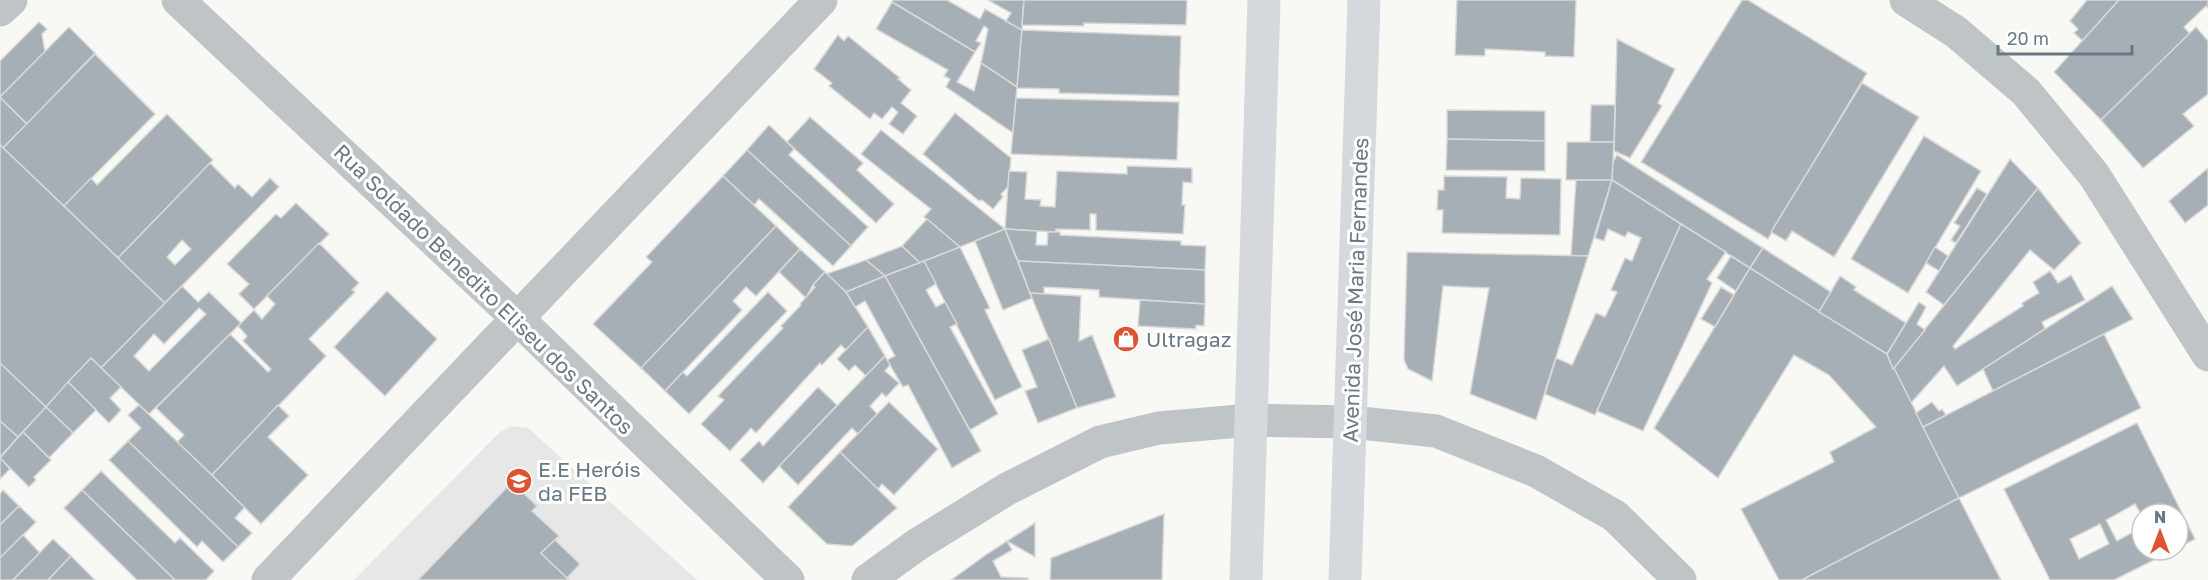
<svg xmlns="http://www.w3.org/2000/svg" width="2208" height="580" viewBox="0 0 2208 580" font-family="'Golos Text',sans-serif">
<rect width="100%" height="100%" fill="#f8f8f5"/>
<polygon fill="#e6e7e6" points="511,426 528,428 697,580 354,580 499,433"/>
<g fill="#a6afb5" stroke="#dad9d8" stroke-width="1.5" fill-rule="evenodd">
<polygon points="893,0 947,0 980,19 985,9 1022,30 1017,87 981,63 988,29 984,26 976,41 981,43 975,52 892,2"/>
<polygon points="988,0 1024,0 1022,30 1006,21 1011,13"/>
<polygon points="1024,0 1187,0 1186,25 1084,23 1084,26 1022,25"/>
<polygon points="1457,0 1576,0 1574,57 1545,56 1545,52 1485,49 1485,56 1455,55"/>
<polygon points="1742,0 1748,0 1867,73 1768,239 1641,162"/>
<polygon points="2087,0 2119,0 2083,41 2074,33 2078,29 2070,21"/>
<polygon points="2119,0 2208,0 2208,8 2206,6 2184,27 2190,34 2101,120 2054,72"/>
<polygon points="892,2 975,52 957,82 974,91 981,63 1017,87 1013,133 946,87 950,79 944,76 948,70 876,29"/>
<polygon points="39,22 47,29 42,34 45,52 0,97 27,124 3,148 0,145 0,61"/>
<polygon points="69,27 95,53 27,124 0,97"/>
<polygon points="2196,27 2208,41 2208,94 2183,114 2194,126 2143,168 2101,120"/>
<polygon points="1022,30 1181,36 1179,96 1059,93 1059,89 1017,88"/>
<polygon points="838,35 844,41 848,36 900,78 898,79 911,90 901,103 917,116 903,134 889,124 898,112 892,107 882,119 874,113 870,119 829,86 832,83 814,69"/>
<polygon points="1617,39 1675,69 1658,103 1662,106 1630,158 1614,151"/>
<polygon points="95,54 155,114 64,206 3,148"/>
<polygon points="1862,83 1919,117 1834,257 1792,231 1786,241 1771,232"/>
<polygon points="1016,98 1179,102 1177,160 1011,154"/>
<polygon points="1591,105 1615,105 1614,142 1590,142"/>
<polygon points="1447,110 1545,111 1545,141 1447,139"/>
<polygon points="955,113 1011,158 1008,187 1001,194 1003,197 993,209 982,200 979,201 923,154"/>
<polygon points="167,114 213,160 118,258 64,206 91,178 97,185"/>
<polygon points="810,117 863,163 857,170 894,204 876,223 787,142"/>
<polygon points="769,125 794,149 789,155 868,227 851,246 747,150"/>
<polygon points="881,130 1005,229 960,247 924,217 931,209 861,154"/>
<polygon points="1924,136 1981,171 1908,293 1851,259"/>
<polygon points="1447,139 1545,141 1545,171 1446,170"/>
<polygon points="1567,142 1614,142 1612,180 1566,180"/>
<polygon points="0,145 165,303 101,368 91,358 46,407 0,363"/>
<polygon points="747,150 851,246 833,266 759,199 754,205 723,176"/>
<polygon points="1617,155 1763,248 1750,268 1612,180 1613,162"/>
<polygon points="2010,159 2038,188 1944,305 1926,292"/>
<path d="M210,163L235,188L238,184L252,197L270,178L279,187L165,303L118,258ZM182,240L191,249L175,265L167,257Z"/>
<polygon points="1127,166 1192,168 1192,183 1183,182 1182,205 1185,205 1183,234 1096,230 1096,214 1090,214 1090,230 1056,229 1056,232 1005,229 1009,171 1027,172 1025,199 1041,200 1040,206 1055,207 1057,171 1127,174"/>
<polygon points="2208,168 2208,205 2185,223 2169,201"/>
<polygon points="723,176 776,226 641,368 593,324 652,262 646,257"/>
<polygon points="1444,176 1507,177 1506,198 1520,199 1521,178 1561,179 1560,235 1442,233 1443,210 1437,210 1438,190 1444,190"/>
<polygon points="1576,180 1612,180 1588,256 1571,256"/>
<polygon points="1612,180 1681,224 1595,415 1545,394 1556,358 1572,365 1596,313 1605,317 1617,292 1611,290 1625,258 1632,261 1641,238 1628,232 1625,237 1608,229 1604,241 1595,238"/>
<polygon points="1977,188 1987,194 1956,243 1951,240 1960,226 1954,223"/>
<polygon points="2038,188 2081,243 2054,270 2030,250 1953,346 1955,349 2023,306 2022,303 2039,293 2033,282 2050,271 2058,283 2071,275 2085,300 2042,322 2045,329 1957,386 1944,366 1911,403 1893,369"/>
<polygon points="296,203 329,234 254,309 239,294 249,284 227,264 276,214 281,218"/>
<polygon points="927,219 960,247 920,263 902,246"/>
<polygon points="1681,224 1726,252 1707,279 1712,283 1643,431 1597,411"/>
<polygon points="776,226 800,249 756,296 746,287 733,301 742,310 665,391 641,368"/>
<polygon points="1005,229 1032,298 1003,310 975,241"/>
<polygon points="1005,229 1037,231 1036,245 1047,245 1048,232 1060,232 1060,235 1181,241 1181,245 1206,246 1205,270 1018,261"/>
<polygon points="319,243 359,283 352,290 355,292 309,339 326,356 212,475 177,442 184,435 156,408 230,334 268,372 271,369 243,341 247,336 238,326 254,310 262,319 275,304 267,296"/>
<polygon points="902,246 920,263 885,276 866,260"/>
<polygon points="960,247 990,308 985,310 1022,387 995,400 924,261"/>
<polygon points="1935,247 1948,256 1939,271 1926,263"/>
<polygon points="1763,248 1831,292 1819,312 1750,268"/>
<polygon points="800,249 825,272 813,285 806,298 779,272"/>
<polygon points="1407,252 1588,256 1536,420 1470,394 1489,288 1443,286 1432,381 1408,369 1404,360"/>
<polygon points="1731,256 1750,268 1736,291 1717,278"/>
<polygon points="866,260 885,276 846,292 826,274"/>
<polygon points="924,261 936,284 926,290 936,307 945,302 957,324 950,327 998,414 970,430 885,276"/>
<polygon points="1018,261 1205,270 1205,304 1099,297 1099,290 1044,287 1044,294 1030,293"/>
<polygon points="1750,268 1887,354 1959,498 1802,580 1779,580 1741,509 1834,462 1830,452 1876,427 1829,375 1794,355 1718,478 1654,428"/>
<polygon points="825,272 846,292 868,327 846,350 841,345 822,365 820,363 756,433 751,428 730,451 701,424 724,400 718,396 783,328 781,326 801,305 800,304 815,287 813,285"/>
<polygon points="885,276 981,451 952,468 908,385 903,387 887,360 895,356 865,301 855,307 846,292"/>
<polygon points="1840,276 1856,287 1854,290 1906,323 1887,354 1819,312"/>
<path d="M182,286L198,302L209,292L241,323L149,414L101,368ZM199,308L206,314L149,371L134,356L154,334L164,344Z"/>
<polygon points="2112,286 2133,319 1993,391 1983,369"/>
<polygon points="1721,287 1734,295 1715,327 1701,319"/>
<polygon points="387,291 437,339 385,396 334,347"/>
<polygon points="768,292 787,311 689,414 665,391 683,372 687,376"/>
<polygon points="1030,293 1081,296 1079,341 1092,335 1116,397 1077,408"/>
<polygon points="1140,300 1205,304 1204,326 1196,325 1196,329 1138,326"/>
<polygon points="1919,302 1926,307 1917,324 1925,330 1893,369 1887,354"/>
<polygon points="868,327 885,356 866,376 855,365 849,371 837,359"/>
<polygon points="2104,334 2141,408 1959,498 1923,427"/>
<polygon points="1049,339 1077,408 1038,423 1025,391 1037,387 1022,350"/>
<polygon points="885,356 890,365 885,371 899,383 886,397 882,393 870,406 877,414 858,434 852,428 798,485 779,466"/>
<polygon points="91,358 121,387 110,398 121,410 109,423 68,382"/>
<polygon points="0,363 46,407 18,437 0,421"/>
<polygon points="68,382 96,410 73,433 46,407"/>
<polygon points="818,387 837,405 763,483 740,460 759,441 763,446"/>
<polygon points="889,402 938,449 894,495 882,484 878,489 840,452"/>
<polygon points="1932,402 1939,411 1942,409 1946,415 1923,427 1916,413"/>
<polygon points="139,405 245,507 235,518 252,533 238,547 128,441 141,428 128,415"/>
<polygon points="278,405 289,416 268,437 308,475 261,524 212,475"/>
<polygon points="46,407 73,433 49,458 23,432"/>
<polygon points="0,421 18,437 0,457"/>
<path d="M2137,423L2195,539L2178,548V514H2142V516L2135,504L2106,520L2117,541L2142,527V550H2174L2114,580H2050L2004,489ZM2100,524L2109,544L2079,559L2070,539Z"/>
<polygon points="23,432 51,460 34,477 36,480 29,487 0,458"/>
<polygon points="128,441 238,547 223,562 202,541 197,547 109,460"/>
<polygon points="840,452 897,508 852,546 827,544 788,507"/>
<polygon points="0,458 10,469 0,479"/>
<polygon points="101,471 175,543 180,538 214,571 206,580 175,580 82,490"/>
<polygon points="512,482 537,506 532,511 559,536 541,553 569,580 418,580"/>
<polygon points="3,490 19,506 0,525 0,494"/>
<polygon points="82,490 175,580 137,580 64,508"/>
<polygon points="1959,498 2001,580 1802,580"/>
<polygon points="19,506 36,522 0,558 0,525"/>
<polygon points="1164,514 1162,580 1050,580 1051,558"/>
<polygon points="1035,523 1035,557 1007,541 1012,550 993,561 1001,577 1028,578 1028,580 951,580 987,554"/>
<polygon points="23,535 40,553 13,580 0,580 0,558"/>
<polygon points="53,539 71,556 48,580 13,580"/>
<polygon points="555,540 580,564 567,578 541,553"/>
<polygon points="71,556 95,580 51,580 49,579"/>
</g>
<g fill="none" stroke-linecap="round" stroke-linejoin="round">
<g stroke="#bfc4c7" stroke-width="33">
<polyline points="178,0 517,318 788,580"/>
<polyline points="1906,0 1956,32 2026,92 2094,175 2208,355"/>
<polyline points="0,10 11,0"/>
<polyline points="268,580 821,0"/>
<polyline points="868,580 918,544 1007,489 1100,442 1159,428 1251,420 1351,422 1436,431 1536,471 1615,516 1680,580"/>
</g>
<g stroke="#d5d9dd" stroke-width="33">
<polyline points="1246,580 1264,0"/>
<polyline points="1345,580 1364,0"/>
</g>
</g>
<defs>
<symbol id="shop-disc" viewBox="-11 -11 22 22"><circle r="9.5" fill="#db5532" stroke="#fff"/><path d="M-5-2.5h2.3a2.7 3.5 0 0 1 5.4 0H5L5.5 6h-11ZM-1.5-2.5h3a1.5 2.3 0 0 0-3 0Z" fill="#fff"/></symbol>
<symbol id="school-disc" viewBox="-11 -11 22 22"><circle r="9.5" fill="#db5532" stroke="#fff"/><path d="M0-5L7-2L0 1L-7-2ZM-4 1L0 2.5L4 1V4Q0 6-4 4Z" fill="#fff"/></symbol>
</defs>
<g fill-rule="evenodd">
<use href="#shop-disc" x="1111" y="324" width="30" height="30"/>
<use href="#school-disc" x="504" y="466" width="30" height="30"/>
</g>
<g text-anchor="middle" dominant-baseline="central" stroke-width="6" stroke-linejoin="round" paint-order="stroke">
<g font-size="21" fill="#687985" stroke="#fff">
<text transform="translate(484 289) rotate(44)">Rua Soldado Benedito Eliseu dos Santos</text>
<text transform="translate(1355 290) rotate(-88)">Avenida José Maria Fernandes</text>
</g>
<g font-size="21" fill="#687985" stroke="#fff" text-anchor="start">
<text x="1146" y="339">Ultragaz</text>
<text x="538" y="469">E.E Heróis<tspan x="538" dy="24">da FEB</tspan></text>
</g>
</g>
<g transform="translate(2160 532)"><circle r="28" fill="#ffffff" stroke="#c3c9ce" stroke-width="1.5"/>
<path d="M0-4.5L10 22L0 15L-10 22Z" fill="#db5532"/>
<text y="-9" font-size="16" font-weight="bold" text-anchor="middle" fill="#687985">N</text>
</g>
<path d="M1998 45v9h134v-9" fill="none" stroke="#687985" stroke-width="3"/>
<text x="2007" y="45" font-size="18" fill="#687985" stroke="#ffffff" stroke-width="4.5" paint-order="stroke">20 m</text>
</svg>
